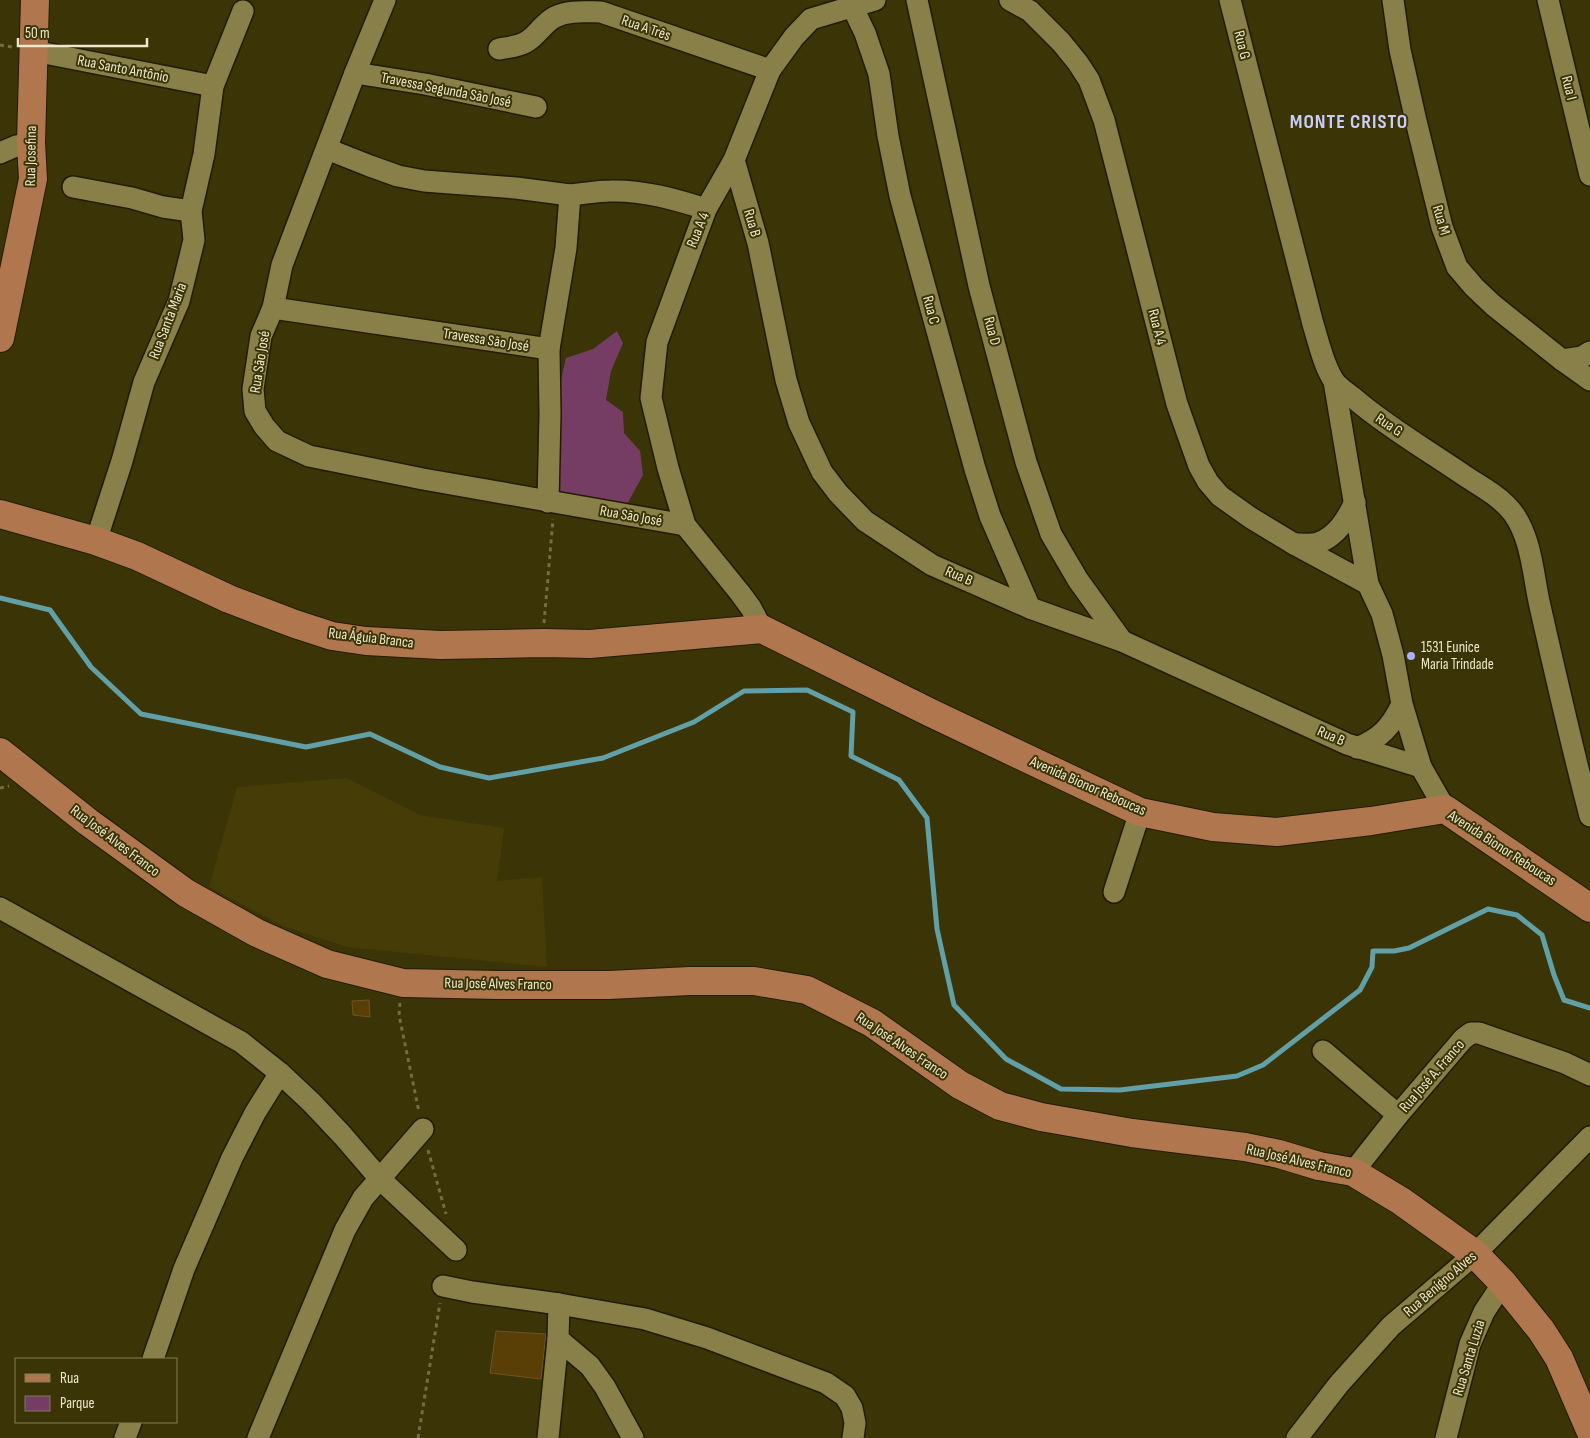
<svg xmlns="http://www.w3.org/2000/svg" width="1590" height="1438" viewBox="0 0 1590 1438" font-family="'Sofia Sans Condensed',sans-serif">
<rect width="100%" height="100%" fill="#3b3407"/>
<polygon fill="#453c08" points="346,778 420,815 504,828 497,881 542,877 547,967 347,947 283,926 209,887 237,787"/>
<polygon fill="#753d64" points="617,331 623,343 611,371 606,400 623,412 624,433 640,451 643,475 626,506 555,492 557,397 566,358 593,349"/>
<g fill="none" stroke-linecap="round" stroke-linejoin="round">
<polyline stroke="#62a0a8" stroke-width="5" points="0,598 50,610 91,667 141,714 306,747 370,734 440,767 489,778 603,758 694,722 744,691 807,690 853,712 851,756 899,780 927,818 937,929 954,1005 1006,1059 1061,1089 1120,1090 1237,1076 1263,1065 1360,990 1372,967 1373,951 1394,951 1409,948 1488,909 1517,915 1542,935 1554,975 1564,1000 1590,1008"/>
</g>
<g fill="#593f06" stroke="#705422">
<polygon points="369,1000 370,1017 353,1015 352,1001"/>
<polygon points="496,1331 546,1334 541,1379 490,1373"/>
</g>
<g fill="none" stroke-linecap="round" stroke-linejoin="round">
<defs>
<g id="minor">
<polyline points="385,0 355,73 282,265 273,308 261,336 253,389 255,411 264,426 277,441 309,456 423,479 685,525"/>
<polyline points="917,0 979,286 1026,462 1051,534 1078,580 1122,641"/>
<polyline points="1010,0 1030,11 1061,42 1078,63 1089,80 1104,120 1177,404 1199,466 1208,482 1220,496 1251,518 1294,544 1368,584 1382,614 1393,655 1402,704 1421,767 1445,809"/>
<path d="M1230,0L1313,324C1318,340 1324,367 1334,381C1339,388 1349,394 1356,400C1390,429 1429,451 1465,476C1482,487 1501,497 1513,513C1532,539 1533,576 1540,606C1556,677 1572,747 1590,816"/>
<polyline points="1393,0 1400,50 1416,121 1442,227 1457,267 1474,287 1493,305 1562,360 1590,380"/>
<polyline points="1548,0 1590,175"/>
<polyline points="852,6 865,33 879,74 888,136 900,196 975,469 990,516 1030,608"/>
<path d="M499,49C508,47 518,47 526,42C537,36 543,23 555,17C569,10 585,12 601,12L770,70"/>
<polyline points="34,51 213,86"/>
<polyline points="355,73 425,84 536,107"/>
<polyline points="327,149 370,166 398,176 424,181 516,188 570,195"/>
<polyline points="0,153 16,146 31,143"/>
<polyline points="734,160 758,243 786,380 799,423 822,472 838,493 865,521 932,565 1030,608 1122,641 1347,744 1421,767"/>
<polyline points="73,187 132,198 163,207 191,211"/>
<polyline points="273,308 549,349 550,414 548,502"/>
<path d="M549,349L566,248L570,195C583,194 597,191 610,191C643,190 674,199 706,209"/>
<polyline points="1562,360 1582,357 1590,352"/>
<polyline points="1334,381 1368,584"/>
<polyline points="96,541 122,461 144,382 179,301 194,240 191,211 204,154 213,86 243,11"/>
<path d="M1294,544C1301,544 1311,545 1318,543C1337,536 1347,519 1355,502"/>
<polyline points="762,629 751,608 740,593 685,525 668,468 651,398 657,342 706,209 734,160 770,70 794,37 811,19 875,0"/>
<path d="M1357,748C1381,738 1391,727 1402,704"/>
<polyline points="1114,892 1140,812"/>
<polyline points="0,908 241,1042 280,1073 312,1103 343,1136 380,1179 456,1250"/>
<polyline points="1323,1051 1398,1115"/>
<polyline points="1353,1172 1398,1115 1463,1039 1471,1033 1479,1033 1565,1063 1590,1075"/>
<polyline points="443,1286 472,1292 559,1304"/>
<polyline points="558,1339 590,1366 605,1387 633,1438"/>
<polyline points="153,1359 184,1269 232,1158 255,1113 280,1073"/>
<polyline points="125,1438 131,1422"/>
<polyline points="258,1438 345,1230 363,1198 423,1129"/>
<polyline points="548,1438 558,1339 559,1304 645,1319 707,1338 826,1383 845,1396 852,1408 855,1423 853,1438"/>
<polyline points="1297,1438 1339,1384 1391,1326 1475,1254 1590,1137"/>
<polyline points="1446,1438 1470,1344 1484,1312 1503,1283"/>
</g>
<g id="major">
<polyline points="0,338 33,179 31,143 35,0"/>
<polyline points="0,514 96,541 137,556 229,599 295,624 332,636 366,641 440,645 543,643 590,644 762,629 931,713 1140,812 1213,827 1277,832 1371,821 1445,809 1590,908"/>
<polyline points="0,752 88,822 186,893 257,933 327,964 403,983 498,985 609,985 690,981 754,981 807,990 872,1023 960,1085 1000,1106 1041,1117 1132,1133 1245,1147 1279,1154 1319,1166 1353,1172 1401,1201 1475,1254 1503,1283 1541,1330 1559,1358 1590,1430"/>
</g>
</defs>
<use href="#minor" stroke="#201c00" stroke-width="24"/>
<use href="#major" stroke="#201c00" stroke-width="30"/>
<g stroke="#736d45" stroke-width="3" stroke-dasharray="4 4" stroke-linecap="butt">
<polyline points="0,45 12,47"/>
<polyline points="544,623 553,519"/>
<polyline points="0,788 9,786"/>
<polyline points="400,1003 399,1015 419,1112"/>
<polyline points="428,1150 446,1214"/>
<polyline points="418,1438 440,1303"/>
</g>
<use href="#minor" stroke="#897f48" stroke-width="21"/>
<use href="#major" stroke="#b0774e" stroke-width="28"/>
</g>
<circle fill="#aab0fc" stroke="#3b3407" stroke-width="2" cx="1411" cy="656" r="5"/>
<g text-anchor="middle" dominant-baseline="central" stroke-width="4" stroke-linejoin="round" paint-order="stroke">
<g font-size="15" fill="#ece8cb" stroke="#3b3407">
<text transform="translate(646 28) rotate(19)">Rua A Três</text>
<text transform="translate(1242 45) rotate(76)">Rua G</text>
<text transform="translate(123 69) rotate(11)">Rua Santo Antônio</text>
<text transform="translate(1569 88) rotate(76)">Rua I</text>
<text transform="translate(446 90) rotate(11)">Travessa Segunda São José</text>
<text transform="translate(31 156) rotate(-89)">Rua Josefina</text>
<text transform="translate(1441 220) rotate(74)">Rua M</text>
<text transform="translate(752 223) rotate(74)">Rua B</text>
<text transform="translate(698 230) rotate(-68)">Rua A 4</text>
<text transform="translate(931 310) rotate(75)">Rua C</text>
<text transform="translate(168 321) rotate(-69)">Rua Santa Maria</text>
<text transform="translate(1157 327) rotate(76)">Rua A 4</text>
<text transform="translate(992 331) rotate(75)">Rua D</text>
<text transform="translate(486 340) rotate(9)">Travessa São José</text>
<text transform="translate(260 362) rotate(-81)">Rua São José</text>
<text transform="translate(1389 425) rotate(34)">Rua G</text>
<text transform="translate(631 516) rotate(10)">Rua São José</text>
<text transform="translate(959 576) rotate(23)">Rua B</text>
<text transform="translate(371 638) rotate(7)">Rua Águia Branca</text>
<text transform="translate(1331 736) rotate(24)">Rua B</text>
<text transform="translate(1088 786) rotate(24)">Avenida Bionor Reboucas</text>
<text transform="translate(115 841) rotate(37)">Rua José Alves Franco</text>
<text transform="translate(1502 848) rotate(33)">Avenida Bionor Reboucas</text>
<text transform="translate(498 984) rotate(1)">Rua José Alves Franco</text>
<text transform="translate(902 1046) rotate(34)">Rua José Alves Franco</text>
<text transform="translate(1432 1076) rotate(-49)">Rua José A. Franco</text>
<text transform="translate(1299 1161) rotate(13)">Rua José Alves Franco</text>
<text transform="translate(1440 1284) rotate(-41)">Rua Benígno Alves</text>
<text transform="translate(1469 1358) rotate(-73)">Rua Santa Luzia</text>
</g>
<g font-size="15" fill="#ece8cb" stroke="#3b3407" text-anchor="start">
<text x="1421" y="647">1531 Eunice<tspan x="1421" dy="17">Maria Trindade</tspan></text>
</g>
<g font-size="20" font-weight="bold" letter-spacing="1" fill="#c9cef9" stroke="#3b3407">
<text x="1349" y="122">MONTE CRISTO</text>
</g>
</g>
<rect x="15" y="1358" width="162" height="65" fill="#3b3407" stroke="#827c55"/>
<rect x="25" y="1374" width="25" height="8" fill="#b0774e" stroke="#827c55"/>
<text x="60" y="1383" font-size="15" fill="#ece8cb">Rua</text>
<rect x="25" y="1396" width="25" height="15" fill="#753d64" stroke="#827c55"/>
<text x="60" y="1408" font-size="15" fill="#ece8cb">Parque</text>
<path d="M18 38v8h129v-8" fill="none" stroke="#ece8cb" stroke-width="2.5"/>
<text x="25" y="38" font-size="15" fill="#ece8cb" stroke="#3b3407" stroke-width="4" paint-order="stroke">50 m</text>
</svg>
